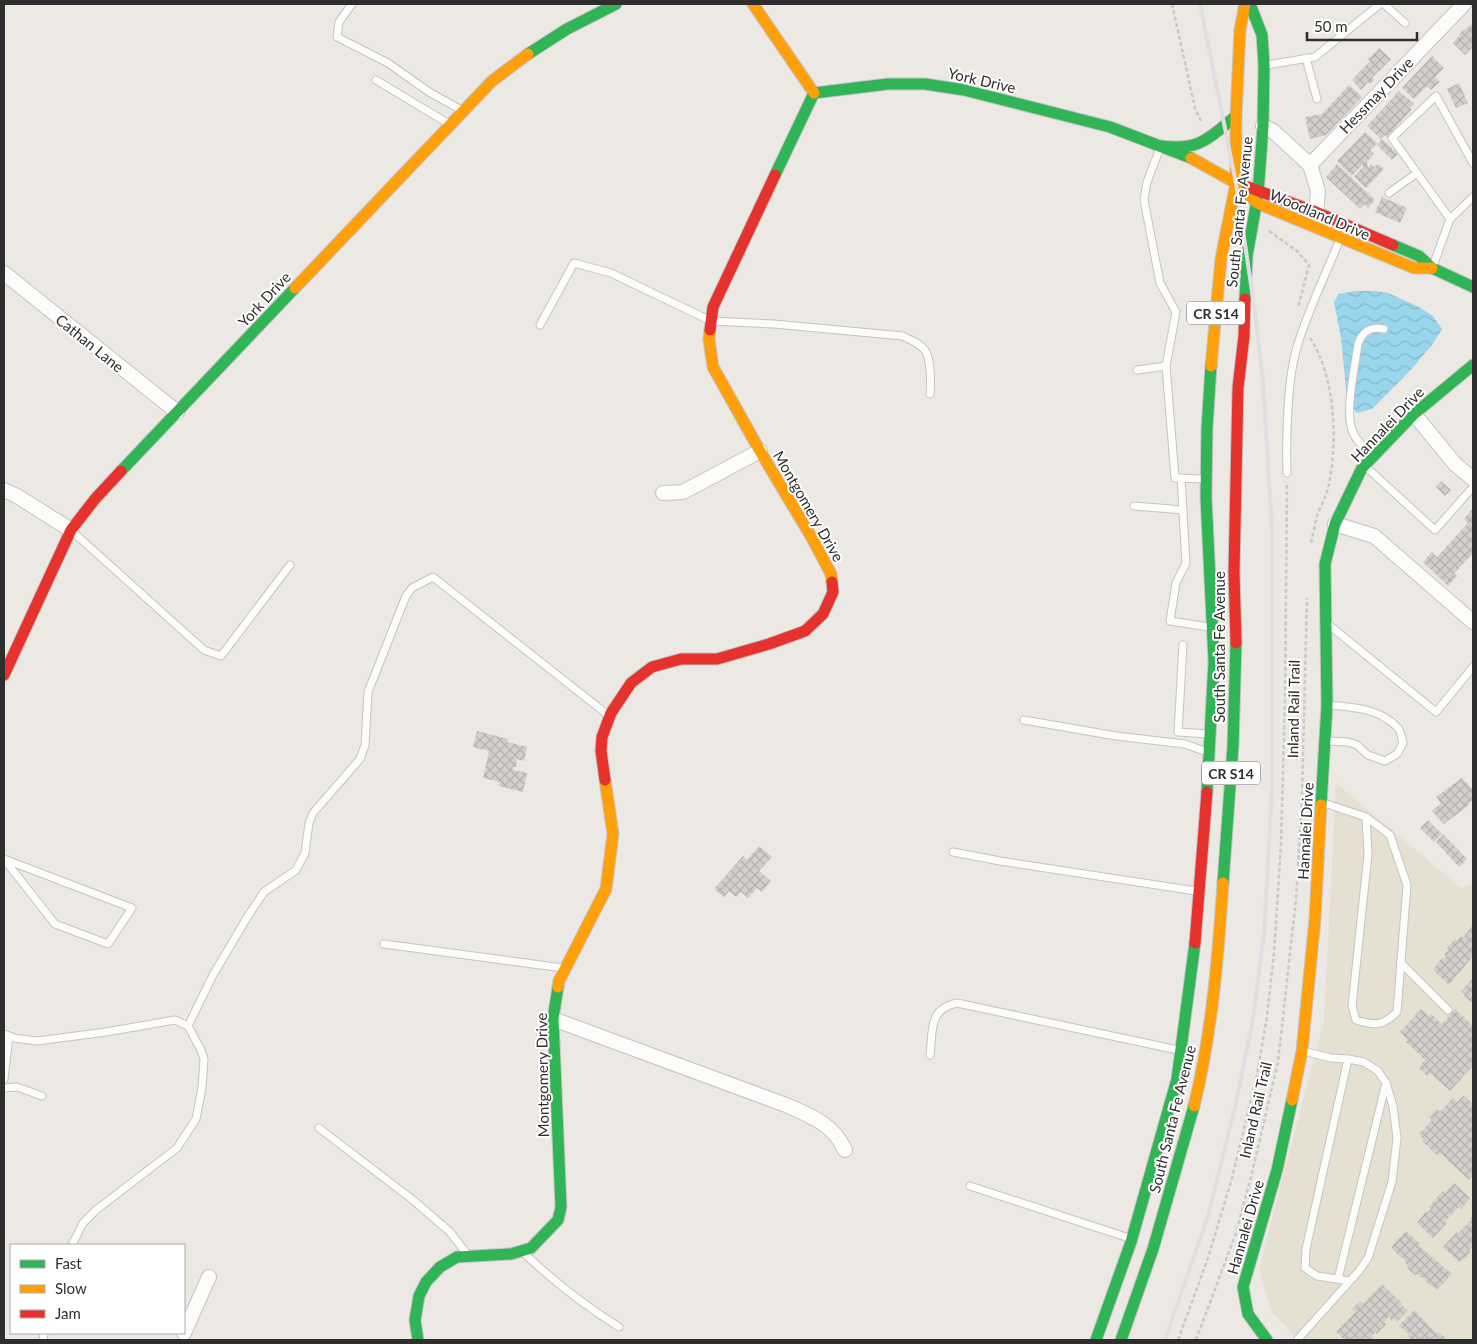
<svg xmlns="http://www.w3.org/2000/svg" width="1477" height="1344" viewBox="0 0 1477 1344" font-family="Lato,sans-serif">
<defs>
<pattern id="water-waves" width="16" height="10" patternUnits="userSpaceOnUse" patternTransform="scale(1.25)"><rect width="16" height="10" fill="#99d6ec"/><path d="M0 5q4-4 8 0t8 0" fill="none" stroke="#84b8cb"/></pattern>
<pattern id="building-cross-hatch" width="8" height="8" patternUnits="userSpaceOnUse" patternTransform="scale(1.25)"><rect width="8" height="8" fill="#d1cecb"/><path d="M0 0l8 8M0 8l8-8" fill="none" stroke="#b4b1af"/></pattern>
</defs>
<rect width="100%" height="100%" fill="#ece8e4"/>
<polygon fill="#e6e0d3" points="1336,783 1461,888 1473,884 1473,1340 1299,1340 1272,1313 1259,1269 1324,1020"/>
<polygon fill="url(#water-waves)" points="1355,291 1375,291 1388,293 1419,307 1433,316 1442,329 1432,345 1408,373 1372,409 1357,413 1347,399 1341,338 1334,302 1339,294"/>
<g fill="url(#building-cross-hatch)">
<polygon points="1473,22 1473,47 1465,55 1453,43 1460,35 1459,34 1464,29 1465,30"/>
<polygon points="1379,48 1391,59 1372,78 1374,80 1370,84 1368,82 1361,90 1352,80 1370,61 1368,59"/>
<polygon points="1432,56 1444,68 1435,77 1440,82 1431,90 1427,86 1414,99 1402,88"/>
<polygon points="1459,83 1468,103 1456,108 1447,89"/>
<polygon points="1349,85 1362,97 1326,135 1310,139 1305,117 1322,114"/>
<polygon points="1399,91 1414,104 1410,108 1412,109 1387,137 1385,135 1381,139 1367,126"/>
<polygon points="1365,132 1377,143 1370,150 1374,154 1367,162 1368,168 1371,164 1374,167 1378,164 1384,169 1366,188 1354,177 1364,166 1362,165 1352,176 1337,161"/>
<polygon points="1382,139 1398,154 1392,160 1377,145"/>
<polygon points="1337,164 1375,200 1368,208 1365,204 1360,209 1326,177"/>
<polygon points="1382,197 1407,208 1400,223 1375,212"/>
<polygon points="1441,481 1451,490 1445,496 1436,487"/>
<polygon points="1473,508 1473,553 1454,574 1457,576 1448,586 1423,562 1432,552 1437,557 1468,523 1464,519"/>
<polygon points="477,731 508,739 507,742 527,747 524,761 517,759 516,767 513,767 513,770 527,773 523,792 499,786 500,782 483,778 489,751 473,747"/>
<polygon points="1462,778 1473,790 1473,799 1468,804 1469,805 1444,824 1432,811 1441,803 1436,797"/>
<polygon points="1428,820 1442,834 1434,842 1420,828"/>
<polygon points="1443,834 1467,859 1459,867 1436,842"/>
<polygon points="759,846 772,857 759,871 771,881 762,892 757,888 748,898 741,892 736,897 729,891 724,897 714,889 743,856 747,860"/>
<polygon points="1472,926 1473,928 1473,956 1449,985 1433,970 1442,958 1443,959 1446,956 1444,954 1449,950 1447,948 1455,939 1457,941 1461,936 1463,938"/>
<polygon points="1473,978 1473,1003 1464,996 1465,995 1461,991"/>
<polygon points="1421,1009 1429,1016 1431,1014 1442,1024 1455,1009 1473,1026 1473,1069 1471,1068 1450,1091 1430,1073 1427,1076 1419,1068 1425,1060 1406,1042 1408,1040 1400,1032"/>
<polygon points="1464,1095 1473,1104 1473,1176 1469,1180 1440,1153 1438,1156 1422,1141 1424,1139 1419,1134 1432,1120 1429,1117 1437,1109 1440,1112 1453,1098 1457,1102"/>
<polygon points="1454,1183 1470,1198 1461,1209 1459,1207 1445,1221 1447,1223 1433,1238 1417,1223 1426,1211 1428,1212 1431,1209 1429,1207 1439,1195 1443,1191 1445,1193"/>
<polygon points="1473,1215 1473,1248 1472,1247 1469,1251 1471,1252 1464,1259 1463,1258 1459,1262 1443,1247 1457,1232 1458,1234 1472,1219 1470,1218"/>
<polygon points="1406,1231 1420,1244 1419,1246 1452,1274 1437,1290 1425,1281 1426,1280 1423,1277 1421,1278 1417,1274 1415,1275 1407,1268 1408,1266 1404,1261 1405,1260 1402,1257 1401,1258 1391,1247"/>
<polygon points="1382,1284 1402,1303 1401,1305 1408,1310 1397,1322 1394,1319 1392,1321 1389,1317 1384,1322 1386,1324 1377,1334 1375,1332 1371,1337 1374,1340 1345,1340 1336,1332 1355,1312 1352,1309 1360,1301 1363,1304"/>
<polygon points="1414,1310 1437,1334 1439,1332 1448,1340 1412,1340 1407,1336 1409,1334 1399,1326"/>
</g>
<g fill="none" stroke-linecap="round" stroke-linejoin="round">
<defs>
<g id="lane">
<polyline points="352,4 339,22 337,37 388,63 429,92 463,111"/>
<polyline points="1384,4 1405,23"/>
<polyline points="1306,58 1317,99"/>
<polyline points="1267,65 1315,57 1380,4"/>
<polyline points="376,80 449,124"/>
<polyline points="1160,148 1147,182 1144,200 1160,283 1176,312 1166,366"/>
<polyline points="1389,193 1417,173"/>
<polyline points="1450,219 1392,138 1436,96 1473,163"/>
<polyline points="1433,266 1450,219 1473,197"/>
<path d="M540,325L574,263L611,273L711,321L774,324L903,336C910,340 922,344 926,352C931,362 931,383 930,394"/>
<polyline points="1137,370 1166,366 1175,478 1204,479"/>
<path d="M1371,454C1364,447 1355,440 1352,430C1345,410 1355,367 1358,344C1362,332 1371,326 1384,329"/>
<polyline points="1365,466 1435,530 1473,487"/>
<path d="M1287,473C1286,438 1287,381 1297,347C1308,310 1326,274 1340,239"/>
<polyline points="1181,478 1186,563 1176,583 1170,621 1209,627"/>
<polyline points="1134,506 1183,510"/>
<polyline points="73,532 204,650 221,656 290,565"/>
<polyline points="1329,625 1436,712 1473,667"/>
<polyline points="1183,645 1178,732 1208,734"/>
<polyline points="1024,720 1116,736 1185,744 1207,752"/>
<path d="M1328,741L1348,742L1357,745L1368,755L1385,761L1397,754L1403,743C1402,739 1401,732 1398,728C1380,708 1352,707 1328,705"/>
<path d="M1324,803L1366,817L1390,835L1407,885L1397,1012C1383,1026 1375,1026 1356,1020L1352,1006L1368,854L1366,817"/>
<polyline points="953,852 1000,861 1196,891"/>
<polyline points="4,859 132,908 108,944 55,924 4,859"/>
<polyline points="384,944 563,968"/>
<polyline points="1401,963 1448,1010"/>
<polyline points="188,1026 213,975 248,916 264,892 296,870 305,853 309,823 313,813 360,759 365,745 368,692 406,596 412,588 433,577 608,715"/>
<polyline points="4,1034 14,1038 37,1041 106,1032 175,1020 188,1026 201,1050 204,1059 202,1088 196,1119 177,1148 96,1210 83,1223 72,1245"/>
<path d="M930,1055C933,1031 928,1009 957,1003L1178,1050"/>
<polyline points="1348,1059 1306,1249 1305,1268 1317,1276 1349,1281"/>
<polyline points="4,1079 9,1036"/>
<polyline points="4,1088 17,1087 42,1096"/>
<polyline points="319,1128 413,1200 450,1232 467,1254"/>
<polyline points="970,1186 1129,1238"/>
<path d="M524,1253C554,1282 584,1305 619,1327"/>
<polyline points="1338,1279 1386,1083"/>
<polyline points="43,1340 44,1333"/>
<polyline points="1297,1340 1359,1271 1368,1258 1392,1182 1397,1138 1393,1106 1386,1083 1378,1071 1364,1062 1348,1059 1331,1058 1303,1051"/>
</g>
<g id="street">
<polyline points="1263,126 1273,131 1310,165 1464,4"/>
<polyline points="1310,165 1318,191 1316,212"/>
<polyline points="4,273 177,412"/>
<polyline points="1414,414 1455,464 1473,479"/>
<polyline points="4,490 17,496 71,530"/>
<polyline points="663,493 683,492 760,451"/>
<polyline points="1335,524 1374,536 1473,622"/>
<path d="M553,1019L786,1105C811,1116 833,1124 845,1150"/>
<polyline points="184,1333 209,1277"/>
</g>
<g id="fast">
<polyline points="528,54 567,29 616,4"/>
<polyline points="814,93 888,84 925,84 964,90 1110,127 1191,158"/>
<path d="M1161,146C1199,151 1208,139 1236,116"/>
<polyline points="775,175 814,93"/>
<polyline points="1393,245 1419,256 1432,268 1473,287"/>
<polyline points="1245,299 1247,256 1258,194 1263,126 1264,65 1262,35 1250,4"/>
<polyline points="121,471 295,288"/>
<polyline points="1207,792 1214,661 1206,497 1207,428 1211,366"/>
<polyline points="1321,805 1327,705 1325,564 1335,524 1362,468 1414,414 1473,365"/>
<polyline points="1223,883 1233,746 1236,643"/>
<polyline points="418,1340 415,1320 419,1296 426,1282 440,1267 457,1257 511,1254 531,1248 558,1220 561,1207 553,1019 558,987"/>
<polyline points="1096,1340 1131,1242 1177,1079 1195,943"/>
<polyline points="1121,1340 1153,1249 1194,1106"/>
<polyline points="1267,1340 1248,1314 1243,1287 1277,1170 1292,1100"/>
</g>
<g id="slow">
<polyline points="753,4 814,93"/>
<polyline points="1191,158 1236,183 1257,203 1414,268 1432,268"/>
<polyline points="295,288 492,81 528,54"/>
<polyline points="710,330 709,339 713,367 760,451 812,538 831,574 832,582"/>
<polyline points="1211,366 1221,259 1236,183 1236,116 1240,30 1245,4"/>
<polyline points="558,987 559,981 606,889 613,834 605,780"/>
<polyline points="1292,1100 1302,1051 1315,919 1321,805"/>
<path d="M1194,1106C1212,1033 1218,958 1223,883"/>
</g>
<g id="jam">
<polyline points="1248,187 1316,212 1393,245"/>
<polyline points="710,330 713,307 775,175"/>
<polyline points="1236,643 1234,572 1238,388 1244,336 1245,299"/>
<polyline points="4,675 71,530 95,499 121,471"/>
<polyline points="605,780 601,751 602,737 611,713 631,683 652,667 681,659 717,659 769,644 805,631 823,614 833,592 832,582"/>
<polyline points="1195,943 1207,792"/>
</g>
</defs>
<use href="#lane" stroke="#c5c4c5" stroke-width="9"/>
<use href="#street" stroke="#c5c4c5" stroke-width="16"/>
<use href="#fast" stroke="#c5c4c5" stroke-width="13"/>
<use href="#slow" stroke="#c5c4c5" stroke-width="13"/>
<use href="#jam" stroke="#c5c4c5" stroke-width="13"/>
<g stroke="#c9c9c8" stroke-width="2.5" stroke-dasharray="4 2.5" stroke-linecap="butt">
<polyline points="1172,4 1195,108 1201,121"/>
<polyline points="1269,231 1297,251 1309,265 1298,308"/>
<path d="M1310,338C1335,376 1338,440 1329,484C1327,495 1321,505 1317,516C1315,525 1313,534 1311,543"/>
<polyline points="1178,1340 1208,1258 1232,1178 1257,1075 1267,1016 1274,953 1281,844 1285,698 1287,482"/>
<polyline points="1196,1340 1236,1233 1252,1173 1278,1062 1296,899 1302,797 1307,598"/>
</g>
<use href="#lane" stroke="#fcfcfb" stroke-width="7"/>
<use href="#street" stroke="#fcfcfb" stroke-width="14"/>
<use href="#fast" stroke="#30b455" stroke-width="11"/>
<use href="#slow" stroke="#ff9f0a" stroke-width="11"/>
<use href="#jam" stroke="#e5322d" stroke-width="11"/>
<polyline stroke="#dfdfe1" stroke-width="4" points="1165,1340 1208,1216 1236,1103 1253,1019 1264,935 1272,790 1272,528 1263,383 1255,312 1236,183 1200,4"/>
</g>
<g text-anchor="middle" dominant-baseline="central" stroke-width="4" stroke-linejoin="round" paint-order="stroke">
<g fill="#fff" stroke="#6d6d6d" stroke-width="1">
<rect x="1187" y="301.5" width="58" height="23" rx="4"/>
<rect x="1202" y="761.5" width="58" height="23" rx="4"/>
</g>
<g font-size="14" font-weight="bold" fill="#2e2e2e">
<text x="1216" y="313">CR S14</text>
<text x="1231" y="773">CR S14</text>
</g>
<g font-size="15" fill="#2e2e2e" stroke="#fff">
<text transform="translate(982 80) rotate(13)">York Drive</text>
<text transform="translate(1376 95) rotate(-46)">Hessmay Drive</text>
<text transform="translate(1239 212) rotate(-84)">South Santa Fe Avenue</text>
<text transform="translate(1320 214) rotate(23)">Woodland Drive</text>
<text transform="translate(264 299) rotate(-47)">York Drive</text>
<text transform="translate(90 343) rotate(39)">Cathan Lane</text>
<text transform="translate(1387 424) rotate(-46)">Hannalei Drive</text>
<text transform="translate(809 506) rotate(60)">Montgomery Drive</text>
<text transform="translate(1219 647) rotate(-90)">South Santa Fe Avenue</text>
<text transform="translate(1293 709) rotate(-89)">Inland Rail Trail</text>
<text transform="translate(1305 831) rotate(-87)">Hannalei Drive</text>
<text transform="translate(542 1075) rotate(-91)">Montgomery Drive</text>
<text transform="translate(1255 1110) rotate(-77)">Inland Rail Trail</text>
<text transform="translate(1172 1119) rotate(-76)">South Santa Fe Avenue</text>
<text transform="translate(1245 1227) rotate(-74)">Hannalei Drive</text>
</g>
</g>
<rect width="1477" height="1344" fill="none" stroke="#2e2e2e" stroke-width="10"/>
<rect x="10" y="1244" width="175" height="90" fill="#ffffff" stroke="#ababab"/>
<rect x="20" y="1260" width="25" height="8" fill="#30b455" stroke="#ababab"/>
<text x="55" y="1269" font-size="15" fill="#2e2e2e">Fast</text>
<rect x="20" y="1285" width="25" height="8" fill="#ff9f0a" stroke="#ababab"/>
<text x="55" y="1294" font-size="15" fill="#2e2e2e">Slow</text>
<rect x="20" y="1310" width="25" height="8" fill="#e5322d" stroke="#ababab"/>
<text x="55" y="1319" font-size="15" fill="#2e2e2e">Jam</text>
<path d="M1307 32v8h110v-8" fill="none" stroke="#2e2e2e" stroke-width="2.5"/>
<text x="1314" y="32" font-size="15" fill="#2e2e2e" stroke="#ffffff" stroke-width="4" paint-order="stroke">50 m</text>
</svg>
